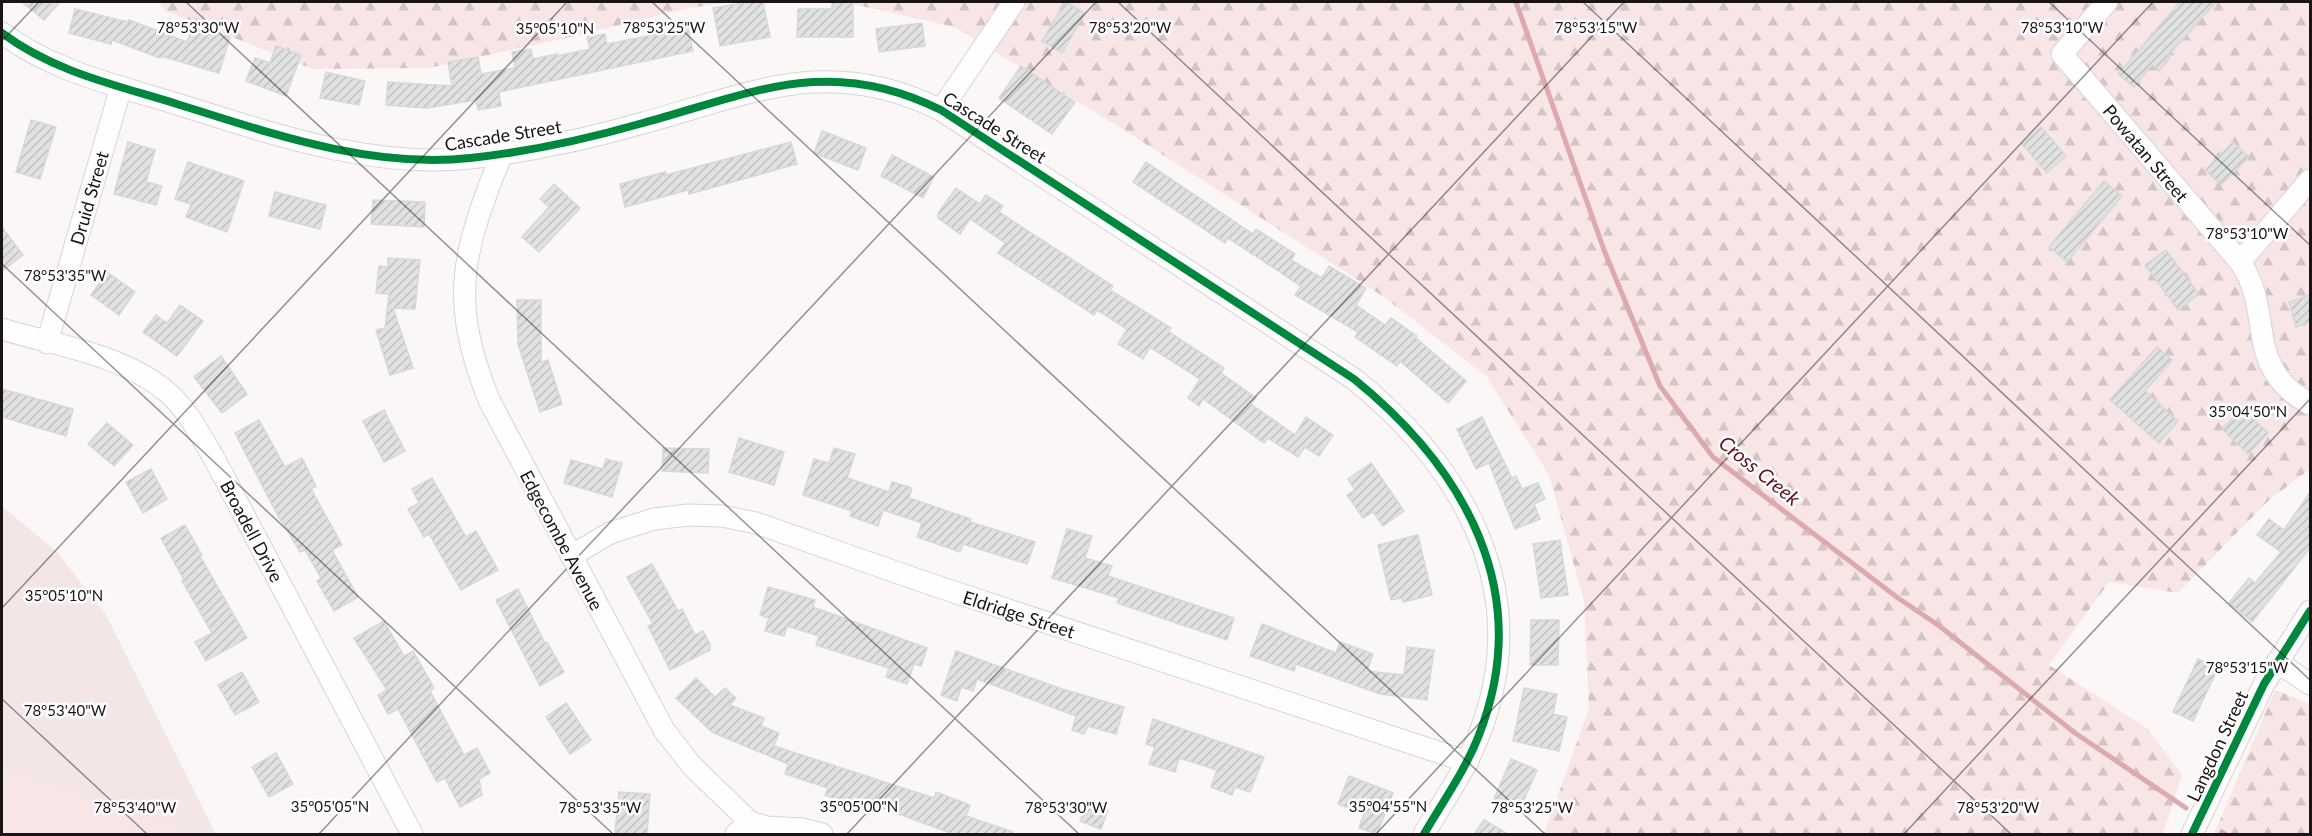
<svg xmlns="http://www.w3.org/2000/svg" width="2312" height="836" viewBox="0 0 2312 836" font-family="Lato,sans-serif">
<defs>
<pattern id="forest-firs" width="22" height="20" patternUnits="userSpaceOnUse" patternTransform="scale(1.5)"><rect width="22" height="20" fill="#f8e6e7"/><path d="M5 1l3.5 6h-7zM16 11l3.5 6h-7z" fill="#d4c4c5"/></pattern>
<pattern id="building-hatch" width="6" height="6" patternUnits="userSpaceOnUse" patternTransform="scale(1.5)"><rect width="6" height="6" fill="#e0e1e1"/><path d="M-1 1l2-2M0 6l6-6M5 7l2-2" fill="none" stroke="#c0c0c0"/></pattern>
</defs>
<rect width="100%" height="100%" fill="#fbf7f7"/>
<polygon fill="#f4e6e6" points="2,506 58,553 106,615 216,834 2,834"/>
<g fill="url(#forest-firs)">
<polygon points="159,2 730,2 689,8 566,38 428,68 313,69 166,11"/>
<polygon points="843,2 2310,2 2310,469 2268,501 2178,593 2109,582 2049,665 2148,729 2182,775 2163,834 1544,834 1589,709 1584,601 1549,475 1487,377 1384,297 1124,130 955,27"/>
<polygon points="2275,690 2310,704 2310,834 2214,834"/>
</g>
<polygon fill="#f8e6e7" points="2,768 194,833 195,834 2,834"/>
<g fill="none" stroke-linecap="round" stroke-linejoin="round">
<g stroke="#dca9ae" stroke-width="5">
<polyline points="1516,2 1604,250 1660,386 1713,457 1898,598 1938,625 2075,733 2186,808"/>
<polyline points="2222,832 2225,834"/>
</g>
</g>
<g fill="url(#building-hatch)" stroke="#d6d8d9" stroke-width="1.5">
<polygon points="22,2 60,2 44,20"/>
<polygon points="748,2 763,2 770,37 720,46 713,8"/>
<polygon points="832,2 853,2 853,37 797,37 798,9 832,9"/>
<polygon points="1065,2 1085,13 1062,53 1042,41"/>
<polygon points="2180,2 2216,2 2168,56 2170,58 2159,71 2152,65 2134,87 2118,74"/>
<polygon points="75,9 128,22 129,20 187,42 195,18 221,26 218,33 230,37 219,73 161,56 160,58 112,40 111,44 69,33"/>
<polygon points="922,23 925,46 879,52 876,29"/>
<polygon points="688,28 693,51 499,92 501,106 478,110 476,100 427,108 386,105 388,82 452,86 448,62 478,57 481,74 515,68 512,52 531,49 533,59 557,54 557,56 590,49 587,37 605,34 607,44"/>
<polygon points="276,46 301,55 286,96 246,81 255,58 270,63"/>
<polygon points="1021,66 1075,102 1052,134 999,98"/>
<polygon points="326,72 365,81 359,105 320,98"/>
<polygon points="31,120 56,127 40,179 16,172"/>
<polygon points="2041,127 2066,156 2047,173 2022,144"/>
<polygon points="822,131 866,148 858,170 814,153"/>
<polygon points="128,142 155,150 146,182 162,186 156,205 114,194"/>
<polygon points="791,142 797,164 689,194 688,190 625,207 620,184 665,172 666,175"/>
<polygon points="2233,142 2249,157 2221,185 2205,170"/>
<polygon points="892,155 934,177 923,198 881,176"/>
<polygon points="188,162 244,181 227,232 186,217 191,204 175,199"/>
<polygon points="1146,162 1253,234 1256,229 1295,254 1291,260 1322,278 1329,266 1366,288 1356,305 1385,325 1391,318 1417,336 1416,338 1466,381 1448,403 1400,361 1397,366 1355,337 1358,332 1295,295 1301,286 1228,238 1225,243 1133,182"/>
<polygon points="2104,181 2122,196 2067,262 2049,247"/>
<polygon points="554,184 580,208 539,252 522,237 549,207 540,199"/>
<polygon points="956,188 980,204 986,195 1003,206 999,212 1113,286 1110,290 1171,328 1169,332 1224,368 1221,373 1256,398 1251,404 1295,435 1306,417 1333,435 1319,456 1305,447 1298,457 1268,438 1264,443 1203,399 1199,406 1188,398 1200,379 1150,347 1143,359 1118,344 1127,329 1097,310 1094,315 998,253 1005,243 970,219 960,234 938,218 938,213"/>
<polygon points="275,192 326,205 320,229 269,216"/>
<polygon points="373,200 425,202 424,227 371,224"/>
<polygon points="2,227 23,255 2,271"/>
<polygon points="2166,250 2199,294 2178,310 2145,265"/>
<polygon points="388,258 420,260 415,309 393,308 413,368 390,375 376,330 385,328 389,294 376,293 379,266 388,267"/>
<polygon points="107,272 135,292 119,315 91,295"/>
<polygon points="2310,295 2310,322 2296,327 2289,302"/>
<polygon points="517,300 541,300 541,362 548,360 562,404 540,412 518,344"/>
<polygon points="180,305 203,321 177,356 143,332 156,315 167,323"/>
<polygon points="2157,347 2172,360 2145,391 2178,421 2159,443 2110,400"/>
<polygon points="221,356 247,394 222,413 194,377"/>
<polygon points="2,389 73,409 66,436 2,417"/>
<polygon points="2242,408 2268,433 2248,454 2222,429"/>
<polygon points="384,410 405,451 384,462 363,421"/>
<polygon points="1482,417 1512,478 1516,476 1522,489 1538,483 1545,499 1534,504 1540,519 1515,529 1489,463 1476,469 1457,429"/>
<polygon points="259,420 285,467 302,458 316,486 311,489 342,545 332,550 358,597 334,611 317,581 321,578 305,550 300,552 277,514 235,433"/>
<polygon points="107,423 133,445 114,466 88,444"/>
<polygon points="739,438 784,452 774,485 729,472"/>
<polygon points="663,448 709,449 708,473 662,471"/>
<polygon points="834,448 855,454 847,478 889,492 892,482 912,488 909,498 971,519 970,522 1035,542 1027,564 963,544 960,552 917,537 922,523 883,510 878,526 850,516 852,511 803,495 814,459 829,463"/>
<polygon points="606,459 622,463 612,497 564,483 571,460 603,469"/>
<polygon points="1371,463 1404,511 1383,526 1373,512 1363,518 1347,495 1355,490 1348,479"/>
<polygon points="151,469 167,499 143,513 126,482"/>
<polygon points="432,478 466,537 476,531 498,570 461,590 429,534 424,537 408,509 419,503 412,489"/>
<polygon points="2310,492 2310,548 2252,622 2229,603 2249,578 2255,583 2281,552 2257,535 2269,519 2284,530"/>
<polygon points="185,525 202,555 200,556 247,638 206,661 195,642 212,633 182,581 184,580 161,538"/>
<polygon points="1067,529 1092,536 1085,558 1112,566 1108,576 1234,618 1227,640 1117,603 1119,598 1052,578"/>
<polygon points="1418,535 1432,595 1403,602 1402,598 1391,600 1378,545"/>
<polygon points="1560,540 1568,595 1541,598 1533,544"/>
<polygon points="652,564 678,611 682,609 695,635 703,631 710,644 710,650 670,670 648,626 653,624 627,577"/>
<polygon points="768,587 815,600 813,607 927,648 921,666 914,664 907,684 886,677 889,668 816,645 819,636 787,626 784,636 765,631 769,618 760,615"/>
<polygon points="518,589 545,643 547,642 564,672 540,686 496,600"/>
<polygon points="1531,620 1559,620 1558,665 1530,665"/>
<polygon points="384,621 404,656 413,651 434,688 430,691 464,755 477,748 490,773 479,779 482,795 460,807 445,778 437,782 398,709 388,714 378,695 387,690 354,638"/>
<polygon points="1262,624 1336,653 1340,642 1373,654 1367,671 1404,675 1407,647 1434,650 1427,700 1380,694 1296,664 1294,671 1250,656"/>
<polygon points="956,651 1062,689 1124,707 1116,734 1088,726 1084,734 1072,730 1076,716 977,679 973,691 961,687 957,701 941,695"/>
<polygon points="2198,659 2218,668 2193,721 2173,712"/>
<polygon points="242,672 259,702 235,715 218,685"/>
<polygon points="696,678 715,697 725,688 736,698 730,705 764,718 761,726 779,733 774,746 934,798 936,792 970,805 966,816 1013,832 1012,834 953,834 863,801 860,809 825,795 828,788 785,774 788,764 712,732 676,698"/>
<polygon points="1524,688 1557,694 1553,714 1567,717 1559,751 1513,741"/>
<polygon points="566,703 591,740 570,754 546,717"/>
<polygon points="1153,719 1264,757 1250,792 1235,787 1232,795 1211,787 1217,770 1179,758 1175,772 1149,764 1155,747 1146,744"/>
<polygon points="276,753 293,784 269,797 252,767"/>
<polygon points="1511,759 1537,770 1519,811 1493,801"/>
<polygon points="1349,776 1393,793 1377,834 1359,828 1364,814 1338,804"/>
<polygon points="619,792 650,794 647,834 615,833"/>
<polygon points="1087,802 1108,810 1101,829 1080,821"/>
<polygon points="1484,820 1508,834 1474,834"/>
</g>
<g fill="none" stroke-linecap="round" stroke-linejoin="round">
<defs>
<g id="minor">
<path d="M2107,2L2062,54L2240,262C2275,312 2242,367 2310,404"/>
<path d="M2,33C54,72 116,85 177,104C270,133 371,169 470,158C527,152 587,139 643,123C753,93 829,54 941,110L1354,379C1465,469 1535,592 1479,735C1465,771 1443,801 1424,834"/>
<polyline points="941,110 1014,2"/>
<path d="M502,153C463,251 448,298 489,400L664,730L692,766L750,822L767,827L802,829L822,834"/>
<polyline points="2240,262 2310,180"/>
<path d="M2,329C55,345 125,355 168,393C189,411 201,437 215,460L412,834"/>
<polyline points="47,343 121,87"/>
<polyline points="571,556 610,533 654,519 688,515 722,516 756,523 927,583 1468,762"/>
<polyline points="2277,662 2310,684"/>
<polyline points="736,834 750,822"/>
<polyline points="2192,834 2264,684 2310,611"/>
</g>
</defs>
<use href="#minor" stroke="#d9d4d4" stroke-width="23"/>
<use href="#minor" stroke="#fefefe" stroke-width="21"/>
<defs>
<g id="cycleway">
<path d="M2,33C54,72 116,85 177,104C270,133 371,169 470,158C527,152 587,139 643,123C753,93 829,54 941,110L1354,379C1465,469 1535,592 1479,735C1465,771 1443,801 1424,834"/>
<polyline points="2192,834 2264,684 2310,611"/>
</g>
</defs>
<use href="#cycleway" stroke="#fff" stroke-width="11"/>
<use href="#cycleway" stroke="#00873e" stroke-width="8"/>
</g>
<path fill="none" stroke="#1b1415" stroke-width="1.5" stroke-opacity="0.45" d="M186,2L1079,834M652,2L1545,834M1118,2L2011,834M1583,2L2310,680M2049,2L2310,245M2,41L39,2M2,264L613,834M2,608L567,2M2,699L147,834M319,834L1096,2M847,834L1624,2M1376,834L2153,2M1904,834L2310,399"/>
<g text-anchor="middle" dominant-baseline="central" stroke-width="5" stroke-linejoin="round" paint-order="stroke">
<g font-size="18" fill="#1b1415" stroke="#fff">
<text transform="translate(995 127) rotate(32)">Cascade Street</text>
<text transform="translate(503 135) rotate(-9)">Cascade Street</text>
<text transform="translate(2146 153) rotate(50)">Powatan Street</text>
<text transform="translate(89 198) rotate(-74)">Druid Street</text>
<text transform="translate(252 531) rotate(62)">Broadell Drive</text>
<text transform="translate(562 540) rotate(62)">Edgecombe Avenue</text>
<text transform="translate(1019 614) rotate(18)">Eldridge Street</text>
<text transform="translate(2217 746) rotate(-65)">Langdon Street</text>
</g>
<g font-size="20" font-style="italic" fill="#630d22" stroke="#fff">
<text transform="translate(1760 470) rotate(39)">Cross Creek</text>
</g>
</g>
<g font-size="15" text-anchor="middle" fill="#1b1415" stroke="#fff" stroke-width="5" stroke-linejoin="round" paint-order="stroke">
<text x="198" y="33">78°53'30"W</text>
<text x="664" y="33">78°53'25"W</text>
<text x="1130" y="33">78°53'20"W</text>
<text x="1596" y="33">78°53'15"W</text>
<text x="2062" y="33">78°53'10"W</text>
<text x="555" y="34">35°05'10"N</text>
<text x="2247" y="239">78°53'10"W</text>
<text x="65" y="281">78°53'35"W</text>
<text x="2248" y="417">35°04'50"N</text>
<text x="64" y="601">35°05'10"N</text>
<text x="2247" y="673">78°53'15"W</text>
<text x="65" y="716">78°53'40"W</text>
<text x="330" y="812">35°05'05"N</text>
<text x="859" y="812">35°05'00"N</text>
<text x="1388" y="812">35°04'55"N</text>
<text x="135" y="813">78°53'40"W</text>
<text x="600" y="813">78°53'35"W</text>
<text x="1066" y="813">78°53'30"W</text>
<text x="1532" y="813">78°53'25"W</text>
<text x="1998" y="813">78°53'20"W</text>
</g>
<rect width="2312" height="836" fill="none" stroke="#1b1415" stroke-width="6"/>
</svg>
